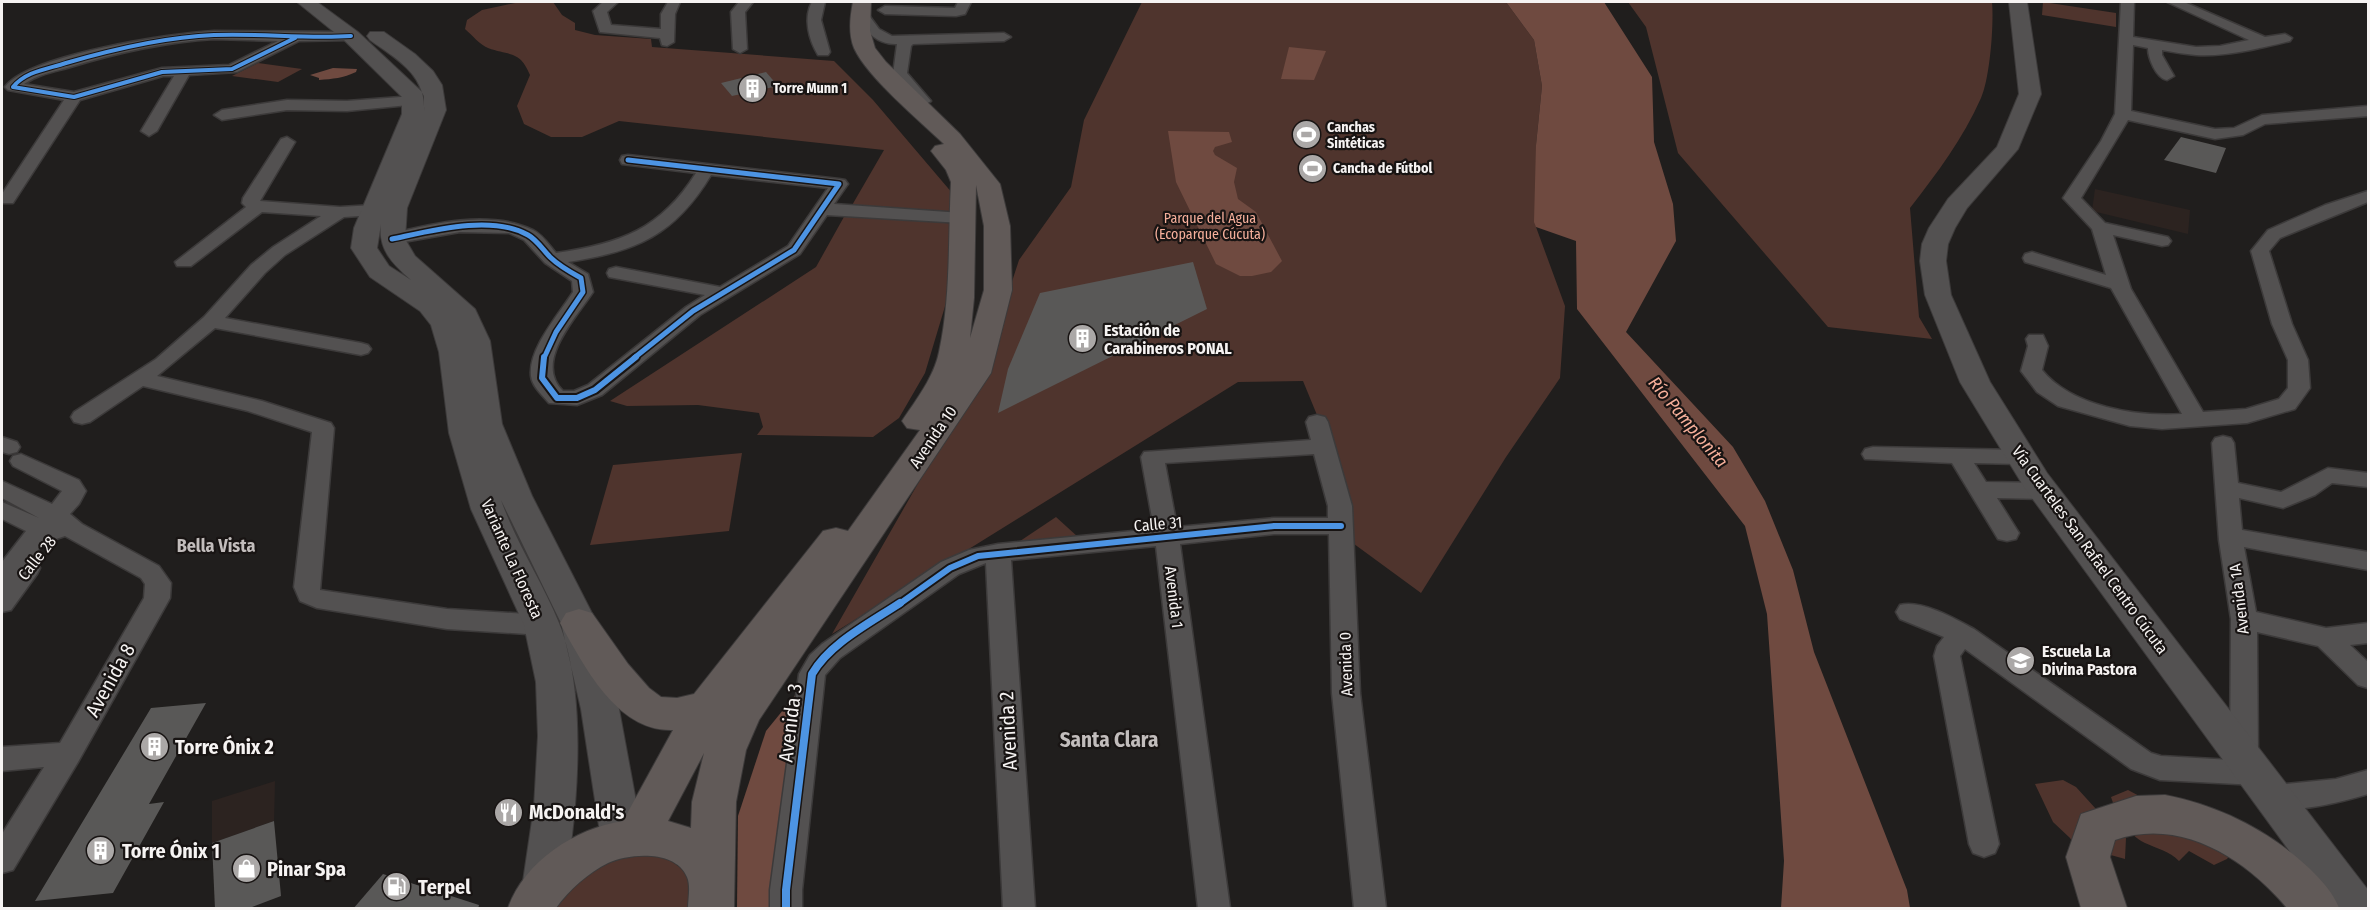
<svg xmlns="http://www.w3.org/2000/svg" width="2370" height="910" viewBox="0 0 2370 910" font-family="'Fira Sans Condensed',sans-serif">
<rect width="100%" height="100%" fill="#201e1d"/>
<g fill="#2c2320">
<polygon points="2095,189 2190,210 2188,234 2092,211"/>
<polygon points="275,781 274,821 212,843 212,801"/>
</g>
<g fill="#4f342d">
<path d="M520,2H553L562,15L575,23V30L595,35L651,39L652,47L834,61L873,100L953,194L955,214L851,207L884,150L619,121L582,137H551L524,124L517,106L530,75C520,50 510,56 488,48C480,45 472,35 465,29L467,20L482,10Z"/>
<polygon points="1142,2 1506,2 1534,40 1542,86 1536,145 1536,227 1565,306 1560,378 1506,457 1421,593 1350,541 1331,449 1303,381 1238,382 832,634 984,368 1019,260 1071,187 1084,120"/>
<path d="M1628,2H1992C1994,24 1990,78 1981,98C1963,139 1937,173 1910,208L1919,317L1932,339L1828,327L1678,153L1646,27Z"/>
<polygon points="2043,2 2116,13 2116,27 2042,15"/>
<polygon points="258,63 302,69 278,82 232,76"/>
<polygon points="845,215 958,224 955,273 925,373 899,418 873,437 757,435 763,427 759,413 698,405 627,406 610,401 816,267"/>
<polygon points="742,453 729,531 590,545 613,465"/>
<polygon points="1056,517 1078,537 1008,549"/>
<polygon points="2063,780 2076,787 2096,809 2112,818 2126,838 2125,859 2100,852 2079,853 2070,838 2053,822 2035,784"/>
<path d="M2128,790L2143,798L2233,850L2227,859L2214,865L2189,851L2179,861C2169,851 2158,849 2145,843C2127,834 2117,815 2111,797Z"/>
<path d="M647,853C680,861 694,872 690,908H552L572,882L621,856Z"/>
</g>
<g fill="#6f4a40">
<polygon points="1506,2 1604,2 1652,77 1654,142 1673,204 1676,241 1626,332 1733,447 1765,501 1793,570 1814,652 1907,890 1910,908 1781,908 1784,861 1767,614 1745,526 1577,309 1576,241 1536,227 1534,222 1536,145 1542,86 1534,40"/>
<polygon points="1289,47 1326,51 1314,80 1281,79"/>
<path d="M333,68L357,69L356,72C343,78 333,79 319,80V78L310,75Z"/>
<polygon points="1168,131 1229,132 1232,142 1215,147 1213,151 1215,155 1237,168 1234,182 1238,199 1256,212 1282,261 1271,272 1252,276 1240,276 1216,264 1176,182"/>
<polygon points="805,683 774,908 737,908 738,816 766,731"/>
</g>
<g fill="#595857">
<polygon points="766,72 778,86 732,96 721,83"/>
<polygon points="2181,137 2226,148 2216,173 2164,160"/>
<polygon points="1193,262 1207,309 998,413 1008,369 1040,293"/>
<polygon points="206,703 149,804 164,802 113,893 35,901 151,708"/>
<polygon points="274,821 281,896 247,909 215,909 212,843"/>
<polygon points="383,874 479,905 478,909 353,909"/>
</g>
<g fill="none" stroke-linecap="round" stroke-linejoin="round">
<defs>
<g id="street">
<polygon points="603,2 618,2 607,12 611,25 661,29 661,14 668,2 680,2 675,14 674,42 667,46 662,45 660,38 600,32 593,11"/>
<polygon points="739,2 753,2 745,12 747,49 740,53 733,49 731,12"/>
<path d="M812,2H825L821,20L830,52L828,55H818C809,40 803,18 812,2Z"/>
<polygon points="958,2 971,2 965,14 956,16 885,14 878,10 885,6 955,8"/>
<path d="M2121,2H2134L2133,37L2196,47L2220,46L2249,40L2167,2H2184L2265,37L2285,34L2292,38L2290,41C2261,48 2226,57 2196,55C2184,54 2173,52 2162,50V55L2174,76L2167,80C2156,78 2148,58 2148,48L2133,45L2131,111L2215,129L2234,128L2262,115L2368,106V116L2265,124L2243,135L2215,139L2128,120L2081,198L2105,223L2168,237L2171,241L2168,245L2162,246L2113,235L2131,289L2203,412L2246,409L2279,399L2288,388V360L2272,324L2251,251L2268,230L2325,205L2368,191V202L2280,238L2269,251L2292,324L2308,360L2310,388L2295,409L2247,423L2162,429L2130,426L2058,406L2037,392L2021,371L2028,346L2026,339L2029,335H2043L2048,346L2042,370C2072,407 2137,417 2182,414L2111,288L2025,262L2023,258L2025,254L2032,252L2106,275L2092,229L2063,198L2101,141L2115,114Z"/>
<path d="M860,9L865,10L879,29L892,36L1004,33L1011,37L1004,41L913,44L911,46L907,73L931,101L923,106L918,104L893,74L897,44C875,45 865,29 853,13Z"/>
<path d="M214,31L351,32L358,36L351,40L299,41L237,72L189,75L157,131L149,136L141,131L174,76H163L80,100L13,203H2V194L64,100L8,90L5,87C28,55 173,33 214,31ZM214,39L278,41L229,65L162,68L74,92L24,84C37,75 52,72 67,68C116,53 163,42 214,39Z"/>
<polygon points="414,96 419,98 422,101 419,104 347,111 287,110 222,120 214,115 222,110 287,100 347,101"/>
<polygon points="287,137 295,142 260,201 340,207 390,204 396,205 399,209 396,213 390,214 344,217 285,255 265,273 225,318 361,343 368,345 371,349 368,353 361,355 215,328 157,376 262,401 331,423 334,428 320,590 447,609 542,615 551,618 555,625 551,632 542,635 447,629 317,608 300,601 294,587 312,432 248,411 143,386 90,422 82,424 74,422 71,417 74,412 156,359 204,317 251,265 273,247 321,216 262,212 191,266 177,266 175,262 246,207 242,203 243,198 281,139"/>
<path d="M628,155L839,179L845,180L848,184L834,204L962,213L968,214L971,218L968,222L962,223L827,215L800,254L700,315L602,395L577,405L549,403C542,395 532,386 531,376C528,349 559,314 573,292L572,281L545,263L524,240L509,233L460,232L392,244L386,243L383,239L386,235C430,224 489,209 533,230C543,235 549,245 556,253C620,244 661,229 696,173L622,164L620,160L622,156ZM711,175L828,188L788,246L720,287L616,267L609,269L607,273L609,277L705,295L686,307L588,385L574,391H563C533,362 576,318 593,292L588,274L568,262C637,251 674,236 711,175Z"/>
<path d="M1317,415L1325,417L1328,422L1352,506L1360,693L1386,908H1354L1332,693L1329,534H1274L1180,544L1230,908H1198L1156,546L1011,560L1035,908H1003L986,563L959,574L840,658L825,675L802,890V908H770V890L799,674L810,655L822,644L941,562L969,550L998,544L1154,529L1141,457L1144,452L1311,440L1306,422L1309,417ZM1314,454L1328,506V518H1274L1177,527L1165,463Z"/>
<path d="M2223,436L2231,438L2234,443L2238,483L2281,492L2328,468L2368,473V487L2332,483L2315,495L2283,508L2239,498L2242,530L2368,552V570L2244,547L2256,612L2326,628L2368,623V643L2350,645L2368,662V688L2358,685L2318,646L2257,632L2258,756L2256,761L2267,765L2271,773L2267,781L2257,785L2160,780L2131,769L1965,649L1960,656L1999,844L1995,853L1984,857L1973,853L1969,844L1934,656L1937,646L1944,637L1900,619L1896,612L1900,605C1921,599 1956,619 1974,629L2151,753L2161,756L2232,760L2230,756L2231,619L2219,540L2212,443L2215,438Z"/>
<polygon points="2,437 17,442 20,447 17,452 9,454 2,452"/>
<polygon points="1873,447 2020,450 2028,452 2031,457 2028,462 2020,464 1974,463 1986,482 2043,483 2051,486 2055,491 2051,496 2043,499 1997,498 2019,533 2016,539 2007,541 1998,539 1952,463 1865,459 1862,454 1865,449"/>
<polygon points="21,454 79,480 86,491 79,504 70,514 82,524 159,566 171,583 170,598 78,762 13,870 2,873 2,834 44,767 2,771 2,747 60,743 144,598 145,584 141,578 65,536 56,539 48,538 30,560 37,562 40,568 37,574 11,610 2,612 2,562 26,531 2,519 2,502 39,518 2,498 2,481 52,504 62,491 13,466 10,461 13,456"/>
<path d="M2368,770V794C2341,802 2292,815 2265,806L2260,797L2265,788L2275,785L2336,779Z"/>
</g>
<g id="secondary">
<path d="M297,2H317L358,32L421,91L424,96V111C426,74 396,59 370,40L367,36L370,32H384L415,54L433,71L442,85L446,110L407,208L405,239L415,256L475,309L490,341L502,424L532,496L597,623L619,709L643,839L637,852L622,857L607,852L601,839L581,709L561,623L501,500C516,543 542,581 559,623C584,685 579,779 571,844C569,864 568,884 559,902L544,908L529,902L522,888L534,807L538,736L536,682L524,625L471,509L449,433L439,352L431,325L420,311L370,277L351,248L354,228L402,114V97L344,40ZM381,224C378,250 393,264 411,280L389,266L377,248Z"/>
<polygon points="2009,2 2027,2 2041,94 2018,149 1967,208 1955,228 1948,244 1946,261 1951,295 1990,382 2047,473 2368,890 2368,908 2331,908 2024,487 1960,382 1925,295 1920,261 1922,244 1929,228 1948,199 1997,147 2019,94"/>
</g>
<g id="primary">
<path d="M853,2H871L870,31L875,48L886,62L960,134L1000,184L1010,226L1012,290L991,373L759,720L746,750L736,802L734,908H688C688,898 691,886 687,877C676,850 630,853 608,863C588,873 569,890 556,908H508C525,861 574,829 623,821L673,730C617,732 584,666 560,623L566,613L579,609L592,613L628,664L649,688L661,697L677,698L694,694L823,531L836,528L848,531L920,430L907,428L902,421C916,400 934,377 939,352C951,298 948,238 951,182L946,170L931,151L935,146L944,144C919,120 867,77 854,48C848,33 850,17 853,2ZM976,185L984,226V290L970,338L974,298ZM704,753L692,802L691,828L668,821Z"/>
<path d="M2165,795C2220,806 2268,830 2309,868C2321,880 2333,892 2339,908H2287C2246,859 2181,817 2115,840L2110,857L2127,908H2081L2066,857L2081,814L2136,796Z"/>
</g>
</defs>
<use href="#street" stroke="#3c3a3a" stroke-width="3"/>
<use href="#secondary" stroke="#3c3a3a" stroke-width="2"/>
<use href="#primary" stroke="#3c3a3a" stroke-width="2"/>
<use href="#street" fill="#535151" fill-rule="evenodd"/>
<use href="#secondary" fill="#535151" fill-rule="evenodd"/>
<use href="#primary" fill="#615a58" fill-rule="evenodd"/>
<defs>
<path id="cycleway-far3" d="M295,38L232,69L162,72L74,97L13,87C26,71 48,69 66,63C114,49 164,37 214,35C260,33 305,39 351,36"/>
<g id="cycleway-far2">
<polyline points="628,160 839,184 794,250 693,311 634,358"/>
<path d="M392,239C430,231 491,214 528,235C537,240 543,250 550,257C559,266 570,272 581,278L583,292L556,332L544,358"/>
</g>
<g id="cycleway-far1">
<polyline points="544,357 542,378 557,398 577,398 595,390 636,357"/>
<polyline points="898,605 950,568 978,556 1274,526 1341,526"/>
</g>
<path id="cycleway" d="M786,908V890L812,674C830,643 870,623 900,603"/>
</defs>
<use href="#cycleway-far3" stroke="#181413" stroke-width="6"/>
<use href="#cycleway-far2" stroke="#181413" stroke-width="8"/>
<use href="#cycleway-far1" stroke="#181413" stroke-width="10"/>
<use href="#cycleway" stroke="#181413" stroke-width="11"/>
<use href="#cycleway-far3" stroke="#4d94e3" stroke-width="4"/>
<use href="#cycleway-far2" stroke="#4d94e3" stroke-width="5"/>
<use href="#cycleway-far1" stroke="#4d94e3" stroke-width="6"/>
<use href="#cycleway" stroke="#4d94e3" stroke-width="8"/>
</g>
<defs>
<symbol id="building-disc" viewBox="-11 -11 22 22"><circle r="9.5" fill="#aba8a7" stroke="#181413"/><path d="M-4-6H4V6H1V3H-1V6H-4ZM-2.5-4.3h1.7v1.8h-1.7ZM.8-4.3h1.7v1.8H.8ZM-2.5-1h1.7V.8h-1.7ZM.8-1h1.7V.8H.8Z" fill="#fff"/></symbol>
<symbol id="stadium-disc" viewBox="-11 -11 22 22"><circle r="9.5" fill="#aba8a7" stroke="#181413"/><path d="M0-5a6.5 5 0 1 0 0 10a6.5 5 0 1 0 0-10ZM-3.5-1.8h7v3.6h-7Z" fill="#fff"/></symbol>
<symbol id="school-disc" viewBox="-11 -11 22 22"><circle r="9.5" fill="#aba8a7" stroke="#181413"/><path d="M0-5L7-2L0 1L-7-2ZM-4 1L0 2.5L4 1V4Q0 6-4 4Z" fill="#fff"/></symbol>
<symbol id="restaurant-disc" viewBox="-11 -11 22 22"><circle r="9.5" fill="#aba8a7" stroke="#181413"/><path d="M-5-6h1v4h1v-4h1v4h1v-4h1v5L-1.5 .5V6h-2V.5L-5-1ZM5-6V6H3V1.5H1.5Q1.5-4 5-6Z" fill="#fff"/></symbol>
<symbol id="shop-disc" viewBox="-11 -11 22 22"><circle r="9.5" fill="#aba8a7" stroke="#181413"/><path d="M-5-2.5h2.3a2.7 3.5 0 0 1 5.4 0H5L5.5 6h-11ZM-1.5-2.5h3a1.5 2.3 0 0 0-3 0Z" fill="#fff"/></symbol>
<symbol id="fuel-disc" viewBox="-11 -11 22 22"><circle r="9.5" fill="#aba8a7" stroke="#181413"/><path d="M-5.5-6h7V0h2V4h1.3V-2.5L3-4.5l.8-.8L6-3V5H2.5V1h-1V6h-7ZM-4.2-4.7v3.2H.2V-4.7Z" fill="#fff"/></symbol>
</defs>
<g fill-rule="evenodd">
<use href="#building-disc" x="736" y="72" width="33" height="33"/>
<use href="#stadium-disc" x="1290" y="118" width="33" height="33"/>
<use href="#stadium-disc" x="1296" y="152" width="33" height="33"/>
<use href="#building-disc" x="1066" y="322" width="33" height="33"/>
<use href="#school-disc" x="2004" y="644" width="33" height="33"/>
<use href="#building-disc" x="138" y="730" width="33" height="33"/>
<use href="#restaurant-disc" x="492" y="796" width="33" height="33"/>
<use href="#building-disc" x="84" y="834" width="33" height="33"/>
<use href="#shop-disc" x="230" y="852" width="33" height="33"/>
<use href="#fuel-disc" x="380" y="870" width="33" height="33"/>
</g>
<g text-anchor="middle" dominant-baseline="central" stroke-width="4.5" stroke-linejoin="round" paint-order="stroke">
<g font-size="14" font-weight="bold" fill="#f6f3f2" stroke="#181413" text-anchor="start">
<text x="773" y="88">Torre Munn 1</text>
<text x="1327" y="127">Canchas<tspan x="1327" dy="16">Sintéticas</tspan></text>
<text x="1333" y="168">Cancha de Fútbol</text>
</g>
<g font-size="14" fill="#f6af9b" stroke="#181413">
<text x="1210" y="218">Parque del Agua<tspan x="1210" dy="16">(Ecoparque Cúcuta)</tspan></text>
</g>
<g font-size="16" font-weight="bold" fill="#f6f3f2" stroke="#181413" text-anchor="start">
<text x="1104" y="330">Estación de<tspan x="1104" dy="18">Carabineros PONAL</tspan></text>
<text x="2042" y="651">Escuela La<tspan x="2042" dy="18">Divina Pastora</tspan></text>
</g>
<g font-size="16" fill="#f6f3f2" stroke="#181413">
<text transform="translate(933 437) rotate(-56)">Avenida 10</text>
<text transform="translate(1158 524) rotate(-5)">Calle 31</text>
<text transform="translate(2090 550) rotate(54)">Vía Cuarteles San Rafael Centro Cúcuta</text>
<text transform="translate(37 558) rotate(-52)">Calle 28</text>
<text transform="translate(512 559) rotate(66)">Variante La Floresta</text>
<text transform="translate(1174 597) rotate(83)">Avenida 1</text>
<text transform="translate(2239 599) rotate(-97)">Avenida 1A</text>
<text transform="translate(1346 664) rotate(-92)">Avenida 0</text>
</g>
<g font-size="18" font-style="italic" fill="#f6af9a" stroke="#181413">
<text transform="translate(1688 422) rotate(50)">Río Pamplonita</text>
</g>
<g font-size="18" font-weight="bold" fill="#c2bdbc" stroke="#181413">
<text x="216" y="546">Bella Vista</text>
</g>
<g font-size="20" fill="#f6f3f2" stroke="#181413">
<text transform="translate(110 680) rotate(-61)">Avenida 8</text>
<text transform="translate(790 723) rotate(-83)">Avenida 3</text>
<text transform="translate(1008 731) rotate(-93)">Avenida 2</text>
</g>
<g font-size="20" font-weight="bold" fill="#f6f3f2" stroke="#181413" text-anchor="start">
<text x="175" y="747">Torre Ónix 2</text>
<text x="529" y="812">McDonald's</text>
<text x="122" y="851">Torre Ónix 1</text>
<text x="267" y="869">Pinar Spa</text>
<text x="418" y="887">Terpel</text>
</g>
<g font-size="21" font-weight="bold" fill="#c2bdbc" stroke="#181413">
<text x="1109" y="740">Santa Clara</text>
</g>
</g>
<rect width="2370" height="910" fill="none" stroke="#f6f3f2" stroke-width="6"/>
</svg>
